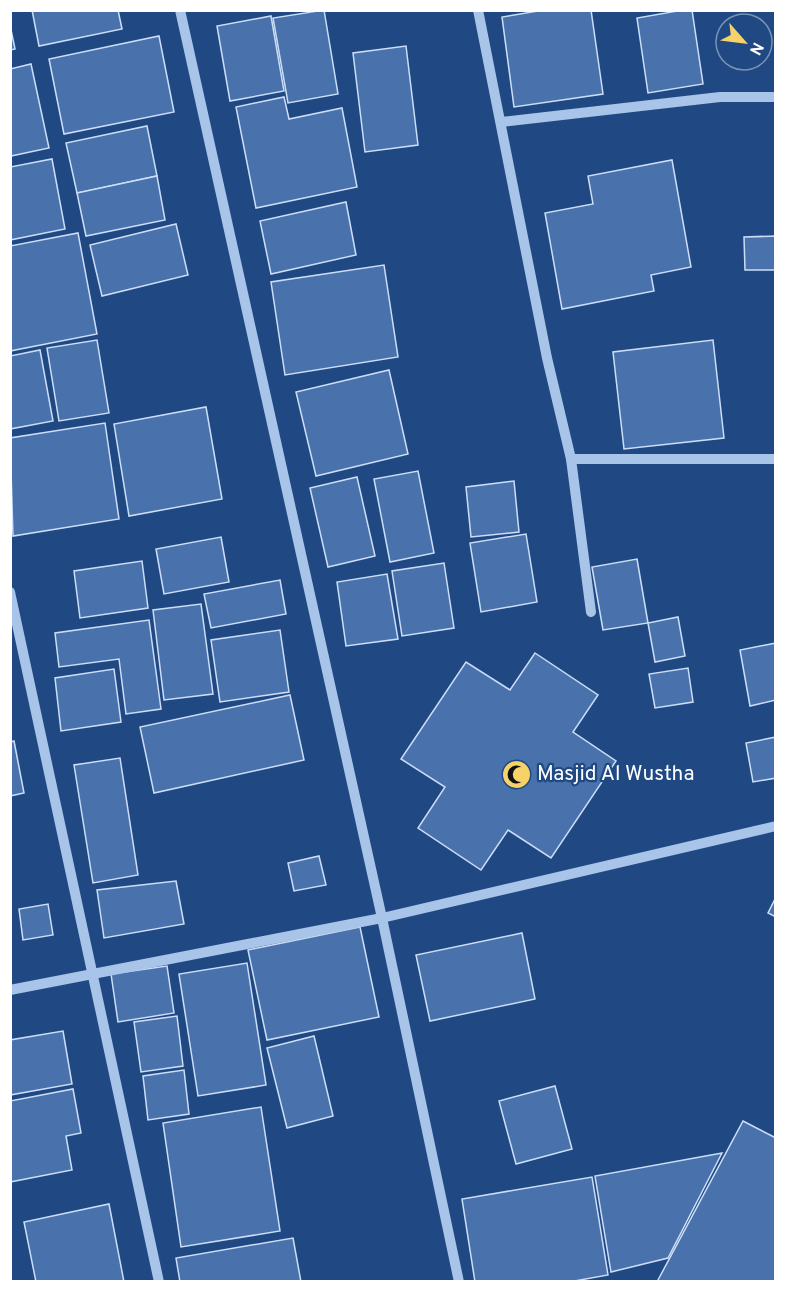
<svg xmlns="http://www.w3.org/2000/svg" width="786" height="1292" viewBox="0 0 786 1292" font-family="Overpass,sans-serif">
<rect width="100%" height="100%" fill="#204984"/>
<g fill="#4972ac" stroke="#ccdef7" stroke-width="1.5">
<polygon points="32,10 118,10 122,29 39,46"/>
<polygon points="324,10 338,94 288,103 273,18"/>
<polygon points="544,10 591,10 603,94 514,107 502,17"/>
<polygon points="683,10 692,10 703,84 648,93 637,18"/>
<polygon points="271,16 284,91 230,101 217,26"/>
<polygon points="10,25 15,49 10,50"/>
<polygon points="159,36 174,112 64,134 49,59"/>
<polygon points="406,46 418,145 365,152 353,53"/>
<polygon points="31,64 49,148 11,156 10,69"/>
<polygon points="284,97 289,119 342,108 357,187 256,208 236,107"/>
<polygon points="147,126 157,176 77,193 66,143"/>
<polygon points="52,159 65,229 10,240 10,167"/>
<polygon points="672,160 691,267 651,275 654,291 562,309 545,213 593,204 588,176"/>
<polygon points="157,176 165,220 86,236 77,193"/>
<polygon points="346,202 356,255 271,274 260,221"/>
<polygon points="176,224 188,275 102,296 90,245"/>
<polygon points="78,233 97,334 10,351 10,246"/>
<polygon points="776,236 776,270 745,270 744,237"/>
<polygon points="384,265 398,357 285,375 271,282"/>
<polygon points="97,340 109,413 59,421 47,348"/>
<polygon points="713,340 724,438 624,449 613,352"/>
<polygon points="40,350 53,421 10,429 10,356"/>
<polygon points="389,370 408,454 316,476 296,392"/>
<polygon points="206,407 222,499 129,516 114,424"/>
<polygon points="105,423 119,519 13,536 10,438"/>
<polygon points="418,471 434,553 390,562 374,479"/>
<polygon points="357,477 375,556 328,567 310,488"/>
<polygon points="514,481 519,532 471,537 466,487"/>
<polygon points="526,534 537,602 481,612 470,543"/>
<polygon points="221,537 229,582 164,594 156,549"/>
<polygon points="637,559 648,623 603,630 592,567"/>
<polygon points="142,561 148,608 80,618 74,571"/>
<polygon points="444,563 454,628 402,636 392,571"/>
<polygon points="387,574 398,639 346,646 337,582"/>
<polygon points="280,580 286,614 211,628 204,594"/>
<polygon points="201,604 213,694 164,700 153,610"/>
<polygon points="678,617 685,656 655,662 648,623"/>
<polygon points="149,620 161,709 126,714 119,659 59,667 55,633"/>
<polygon points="280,630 289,692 220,702 211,640"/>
<polygon points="776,643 776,700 750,706 740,650"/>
<polygon points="535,653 598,695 573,732 616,761 551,858 508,830 481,870 418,828 445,787 401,759 466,662 510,690"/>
<polygon points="688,668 693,702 655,708 649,674"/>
<polygon points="114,669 121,722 61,731 55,678"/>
<polygon points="290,695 304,760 154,793 140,727"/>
<polygon points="776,737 776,778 753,782 746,743"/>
<polygon points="14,741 24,793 10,796 10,742"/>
<polygon points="120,758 138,875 93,883 74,765"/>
<polygon points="319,856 326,885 294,891 288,863"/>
<polygon points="176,881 184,924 104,938 97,890"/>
<polygon points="776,897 776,917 768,913"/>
<polygon points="48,904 53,935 23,940 19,909"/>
<polygon points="360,927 379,1017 267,1040 248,950"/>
<polygon points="522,933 535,999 430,1021 416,955"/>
<polygon points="247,963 266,1085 198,1096 179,974"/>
<polygon points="167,966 174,1013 118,1022 111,974"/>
<polygon points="177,1016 183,1066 141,1072 134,1022"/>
<polygon points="63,1031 72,1084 10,1095 10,1040"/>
<polygon points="314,1036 333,1116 287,1128 267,1048"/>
<polygon points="184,1070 189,1114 148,1120 143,1076"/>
<polygon points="555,1086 572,1149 516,1164 499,1101"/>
<polygon points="73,1089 81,1133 66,1136 72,1170 10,1182 10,1101"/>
<polygon points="261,1107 280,1231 181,1247 163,1123"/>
<polygon points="743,1121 776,1138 776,1282 661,1282 658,1280"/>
<polygon points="722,1153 668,1258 611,1272 595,1176"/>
<polygon points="592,1177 608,1275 569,1282 475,1282 462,1199"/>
<polygon points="109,1204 124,1282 36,1282 24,1222"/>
<polygon points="293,1238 301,1282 180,1282 176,1258"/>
</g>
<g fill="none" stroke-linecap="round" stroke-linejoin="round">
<g stroke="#a8c4e9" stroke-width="10">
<polyline points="180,10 382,918 459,1282"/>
<polyline points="478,10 547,358 571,459 591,612"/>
<polyline points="501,122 720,97 776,97"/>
<polyline points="571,459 776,459"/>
<polyline points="10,592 159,1282"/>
<polyline points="10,990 382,918 776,826"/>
</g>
</g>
<defs>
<symbol id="mosque-disc" viewBox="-11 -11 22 22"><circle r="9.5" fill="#f6d269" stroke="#204984"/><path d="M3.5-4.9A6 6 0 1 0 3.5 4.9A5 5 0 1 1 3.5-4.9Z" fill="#111"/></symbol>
</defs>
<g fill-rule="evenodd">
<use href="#mosque-disc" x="500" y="758" width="33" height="33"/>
</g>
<g text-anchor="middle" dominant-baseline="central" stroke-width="4.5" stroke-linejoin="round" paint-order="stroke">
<g font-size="21" fill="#fff" stroke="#204984" text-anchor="start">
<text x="537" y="774">Masjid Al Wustha</text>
</g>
</g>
<rect width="786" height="1292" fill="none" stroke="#ffffff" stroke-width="24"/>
<g transform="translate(744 42) rotate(118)"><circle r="28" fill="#204984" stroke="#7992b5" stroke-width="1.5"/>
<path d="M0-4.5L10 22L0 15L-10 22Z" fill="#f6d269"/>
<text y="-9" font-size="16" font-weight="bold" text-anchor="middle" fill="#ffffff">N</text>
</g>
</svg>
